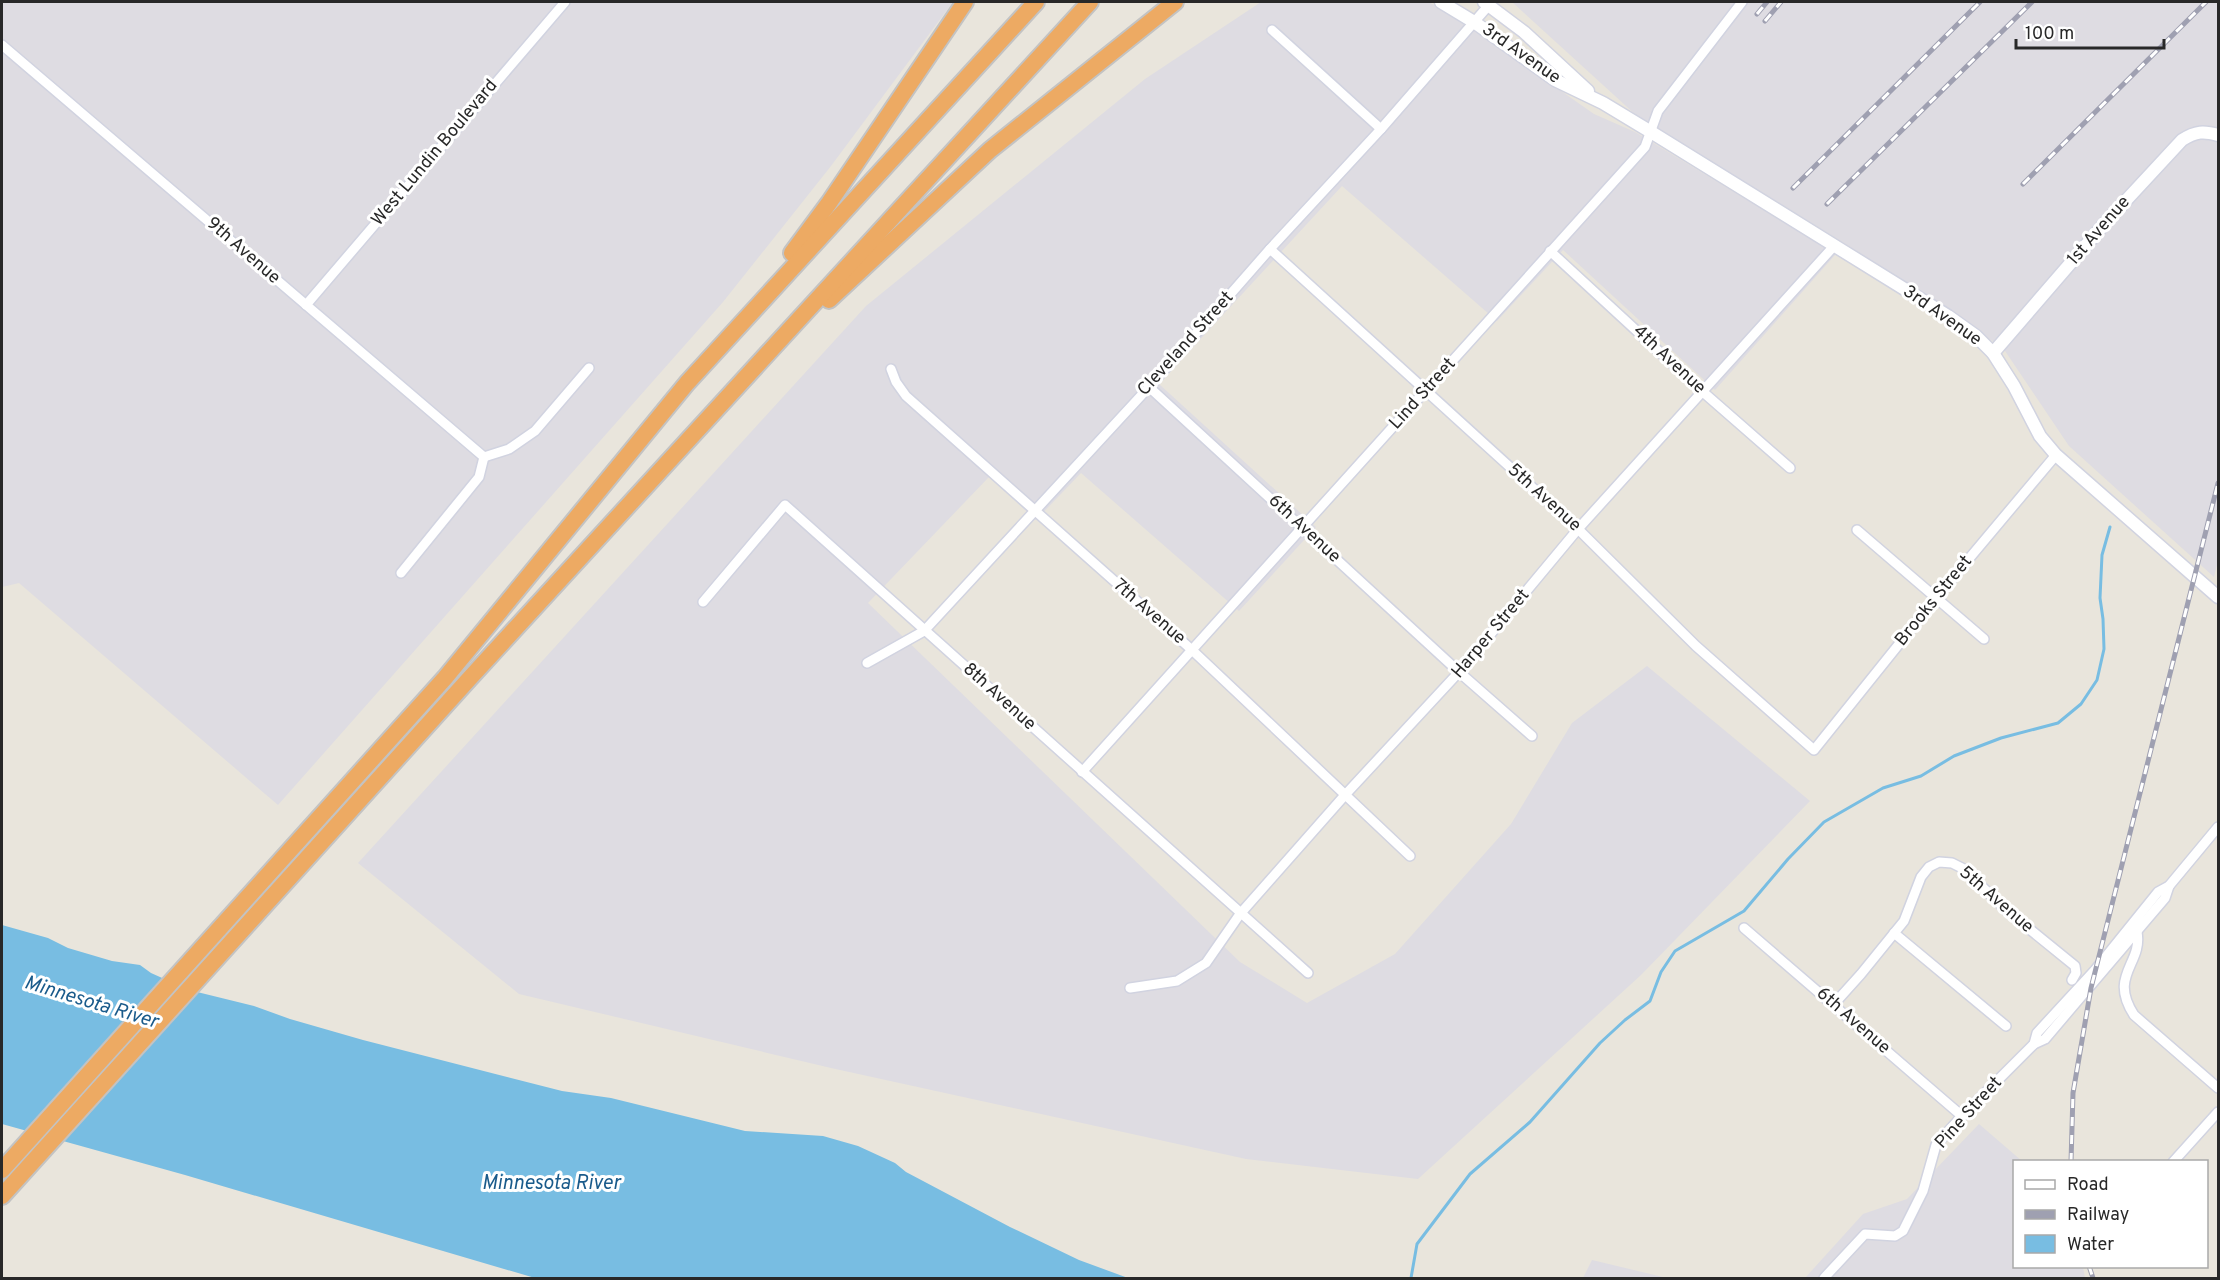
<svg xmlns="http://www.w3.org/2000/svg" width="2220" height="1280" viewBox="0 0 2220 1280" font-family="Overpass,sans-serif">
<rect width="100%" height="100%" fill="#e9e5dc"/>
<g fill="#dedce2">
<polygon points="2,2 953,2 831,166 723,302 278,805 19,583 2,587"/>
<polygon points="1261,2 1429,2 1461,21 1594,114 1635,132 1836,254 1715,390 1563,250 1497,321 1342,186 1159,384 1316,527 1239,611 1081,473 1036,520 989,477 868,603 1240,962 1307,1003 1395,954 1511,824 1572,723 1647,666 1810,801 1641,975 1418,1179 1246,1159 831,1068 519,994 358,863 866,306 1145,79"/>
<polygon points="1512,2 2218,2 2218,561 2214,577 2069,446 2003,348 1846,244 1637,116"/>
<polygon points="1979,1124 2022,1161 2014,1162 2014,1266 2083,1267 2085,1278 1805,1278 1863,1214 1907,1199"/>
<polygon points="1592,1260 1667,1278 1583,1278"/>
</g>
<polygon fill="#78bde2" points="2,925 48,938 68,948 112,961 140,965 151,973 189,990 254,1006 290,1019 363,1040 562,1091 611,1098 745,1131 823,1136 858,1146 895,1163 906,1172 1010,1227 1079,1260 1128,1278 535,1278 185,1175 2,1124"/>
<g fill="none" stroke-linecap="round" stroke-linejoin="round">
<polyline stroke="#78bde2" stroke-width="3" points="1411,1278 1417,1244 1470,1174 1530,1122 1600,1043 1625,1020 1650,1001 1661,972 1675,951 1744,911 1788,859 1824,822 1883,788 1921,776 1954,756 2001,738 2058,723 2081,704 2097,680 2104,649 2103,619 2100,598 2102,555 2110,527"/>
<defs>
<g id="minor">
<polyline points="1272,30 1381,129"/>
<polyline points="2,45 484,457"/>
<polyline points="1270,249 1578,529 1696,646 1814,750 1936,598 2056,455"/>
<polyline points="1550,251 1703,392 1790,468"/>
<polyline points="306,305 565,2"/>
<polyline points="891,369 896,382 906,396 1192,650 1410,856"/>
<polyline points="1149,387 1459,672 1532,736"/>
<polyline points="484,457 509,449 535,431 589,368"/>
<polyline points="1857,530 1984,639"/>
<polyline points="401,573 479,477 484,457"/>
<polyline points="703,602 785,505 1308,973"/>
<polyline points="867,663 924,631 1149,387 1270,249 1381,129 1489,5"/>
<polyline points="1082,772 1645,147 1658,111 1742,2"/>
<polyline points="1744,928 1962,1116"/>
<path d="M2137,932C2143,964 2108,975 2134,1015L2218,1088"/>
<polyline points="1894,933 2006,1026"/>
<polyline points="1130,988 1177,981 1206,963 1240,914 1345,795 1459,672 1578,529 1834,246"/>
<polyline points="1834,1004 1861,974 1904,921 1921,877 1929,867 1939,862 1952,863 1964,869 2006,910 2075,966 2076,973 2072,980"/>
<polyline points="2034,1044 2037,1033 2095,970 2158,892 2169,886 2218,827"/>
<polyline points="2173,1162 2218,1112"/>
<polyline points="1824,1278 1865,1234 1895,1236 1903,1231 1923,1191 1936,1145 1962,1116 2034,1044 2045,1039 2165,898 2169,886"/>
</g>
<g id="tertiary">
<polyline points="1441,2 1474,22 1555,80 1603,103 1651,132 1948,316 1976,336 1993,353 2014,386 2040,436 2056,455 2218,597"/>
<polyline points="1484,2 1524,32 1588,91"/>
<path d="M1993,353L2106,222L2182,140C2196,131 2204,131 2218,135"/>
</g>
<g id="motorway">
<polyline points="792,253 829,203 965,2"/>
<polyline points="829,300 990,150 1175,2"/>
<polyline points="2,1170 445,678 687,383 1036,2"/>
<polyline points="2,1196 469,679 1090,2"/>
</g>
</defs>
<use href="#minor" stroke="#d1d3e0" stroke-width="12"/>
<use href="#tertiary" stroke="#d1d3e0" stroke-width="15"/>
<use href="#motorway" stroke="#c3c3c3" stroke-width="20"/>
<use href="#minor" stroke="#fff" stroke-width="9"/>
<use href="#tertiary" stroke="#fff" stroke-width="12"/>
<use href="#motorway" stroke="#edaa63" stroke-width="16"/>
<defs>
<g id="rail">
<polyline points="1757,14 1767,2"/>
<polyline points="1765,21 1781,2"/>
<polyline points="2023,184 2206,2"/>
<polyline points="1793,188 1980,2"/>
<polyline points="1827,204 2032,2"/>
<polyline points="2071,1162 2073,1093 2091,988 2218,483"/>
<polyline points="2089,1266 2093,1278"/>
</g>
</defs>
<use href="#rail" stroke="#9fa0b1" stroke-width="5"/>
<use href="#rail" stroke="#fff" stroke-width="3" stroke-dasharray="9" stroke-linecap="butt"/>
</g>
<g text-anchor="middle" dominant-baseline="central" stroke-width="6" stroke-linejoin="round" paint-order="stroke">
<g font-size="18" fill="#282828" stroke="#fff">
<text transform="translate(1521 54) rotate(35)">3rd Avenue</text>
<text transform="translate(435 153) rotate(-50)">West Lundin Boulevard</text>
<text transform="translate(2099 231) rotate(-49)">1st Avenue</text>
<text transform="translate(243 251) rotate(41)">9th Avenue</text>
<text transform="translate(1942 316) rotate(35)">3rd Avenue</text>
<text transform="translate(1186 344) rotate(-48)">Cleveland Street</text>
<text transform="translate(1669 360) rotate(43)">4th Avenue</text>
<text transform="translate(1423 394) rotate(-48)">Lind Street</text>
<text transform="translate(1544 498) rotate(42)">5th Avenue</text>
<text transform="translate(1304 529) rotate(43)">6th Avenue</text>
<text transform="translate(1934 601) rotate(-51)">Brooks Street</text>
<text transform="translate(1149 612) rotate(41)">7th Avenue</text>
<text transform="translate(1491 634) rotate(-50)">Harper Street</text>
<text transform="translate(999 697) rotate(42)">8th Avenue</text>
<text transform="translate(1996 900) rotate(41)">5th Avenue</text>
<text transform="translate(1853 1021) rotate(41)">6th Avenue</text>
<text transform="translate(1969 1113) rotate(-48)">Pine Street</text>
</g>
<g font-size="20" font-style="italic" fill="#1a5b8b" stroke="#fff">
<text transform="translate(91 1003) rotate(17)">Minnesota River</text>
<text x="551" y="1184">Minnesota River</text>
</g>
</g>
<rect width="2220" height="1280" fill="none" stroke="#282828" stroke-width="6"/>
<rect x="2013" y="1160" width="195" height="108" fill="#ffffff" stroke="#a9a9a9" stroke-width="1.5"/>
<rect x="2025" y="1180" width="30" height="9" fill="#ffffff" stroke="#a9a9a9" stroke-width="1.5"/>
<text x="2067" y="1190" font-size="18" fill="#282828">Road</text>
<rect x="2025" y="1210" width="30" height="9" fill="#9fa0b1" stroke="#a9a9a9" stroke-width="1.5"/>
<text x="2067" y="1220" font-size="18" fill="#282828">Railway</text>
<rect x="2025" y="1235" width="30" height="18" fill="#78bde2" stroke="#a9a9a9" stroke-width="1.5"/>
<text x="2067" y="1250" font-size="18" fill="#282828">Water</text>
<path d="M2016 39v9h148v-9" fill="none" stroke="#282828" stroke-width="3"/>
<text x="2025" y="39" font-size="18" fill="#282828" stroke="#ffffff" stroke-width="4.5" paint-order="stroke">100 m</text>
</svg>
